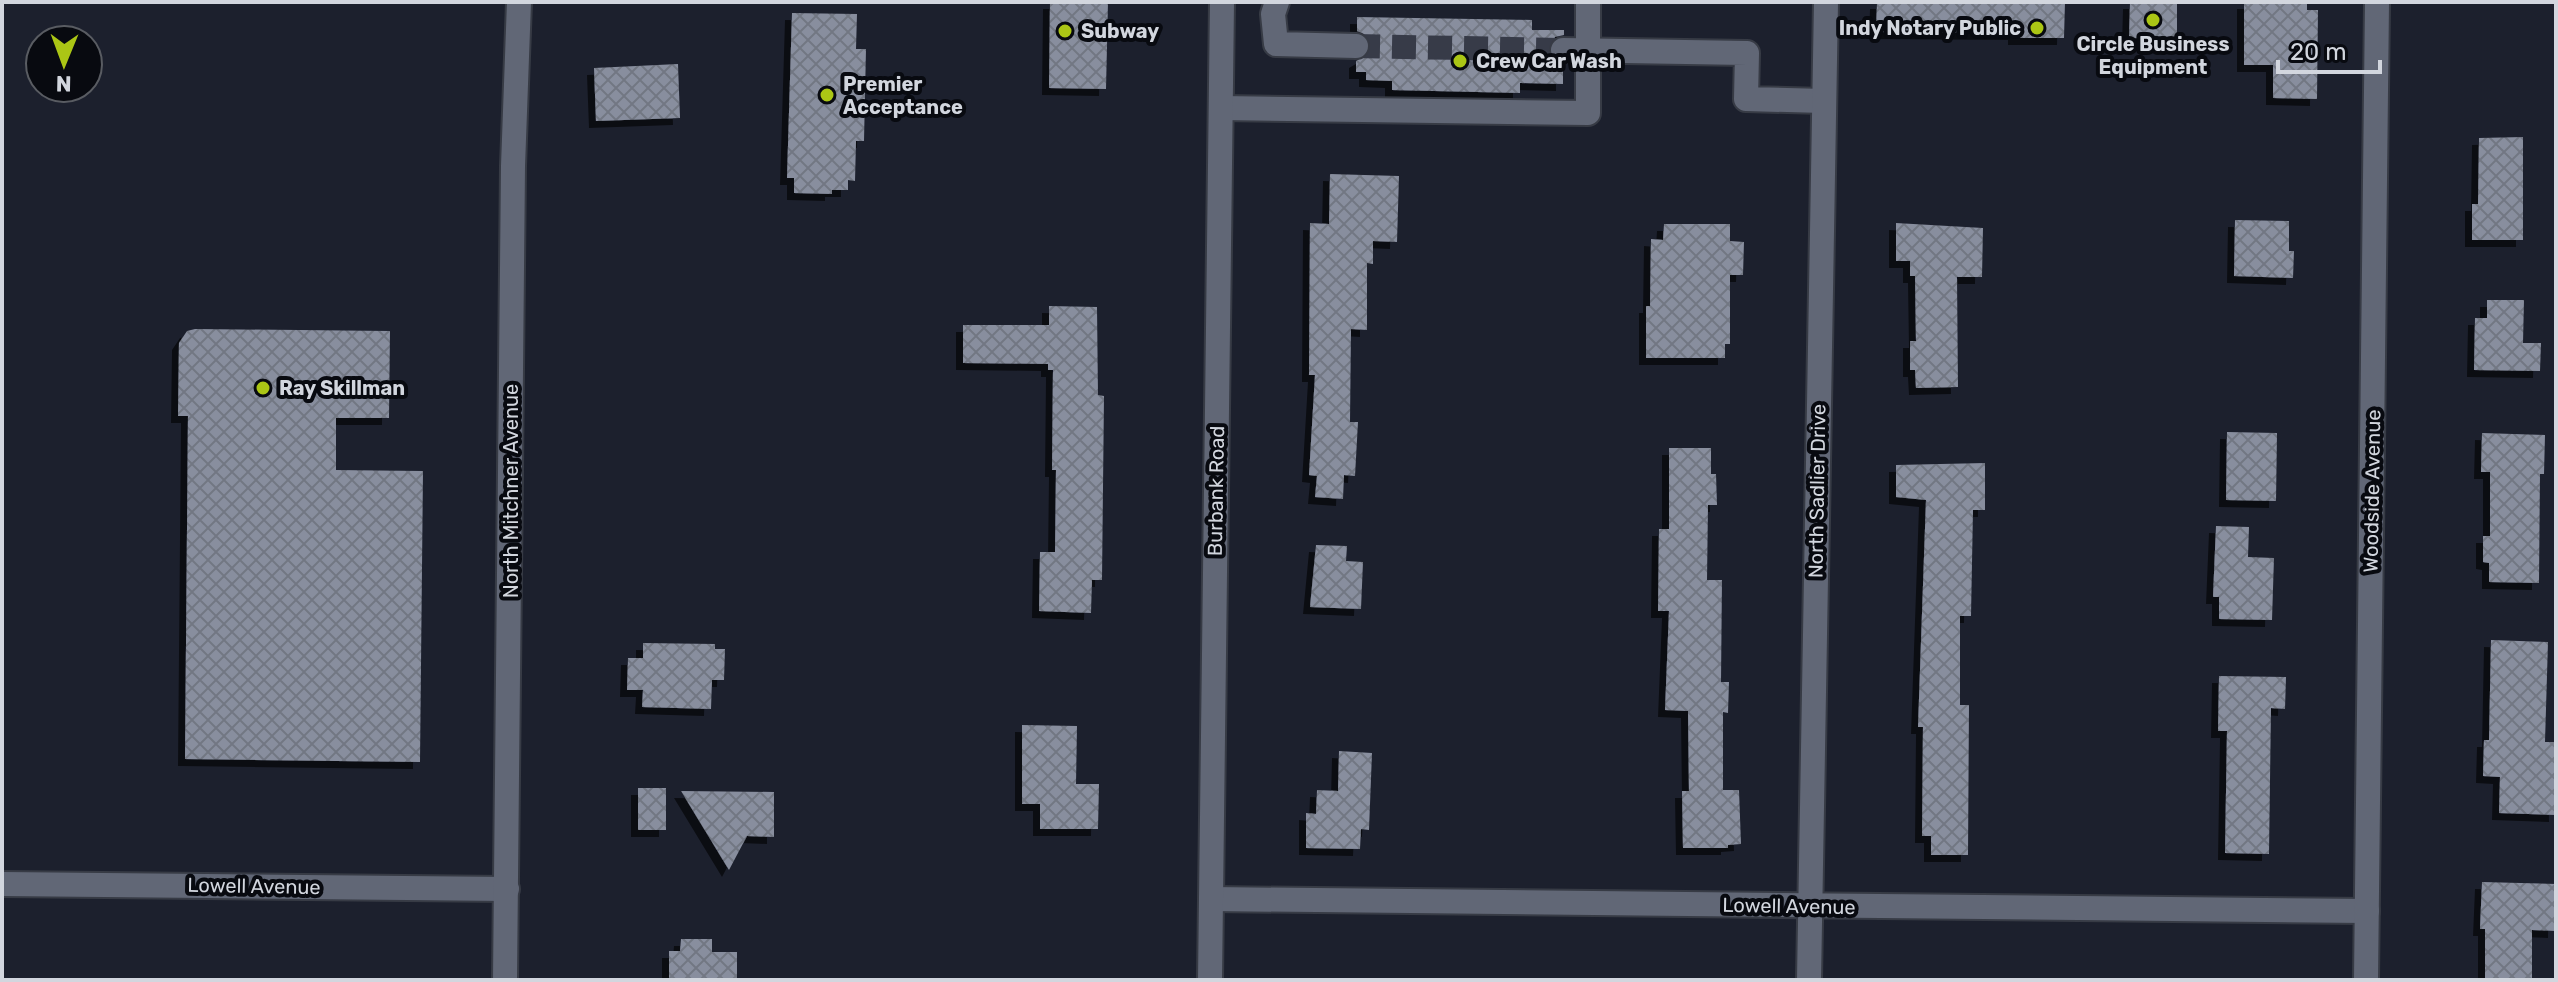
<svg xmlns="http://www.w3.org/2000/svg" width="2558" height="982" viewBox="0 0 2558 982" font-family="Rubik,sans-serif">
<defs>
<pattern id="building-cross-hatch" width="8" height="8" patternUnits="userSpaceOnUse" patternTransform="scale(2)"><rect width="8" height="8" fill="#888e9e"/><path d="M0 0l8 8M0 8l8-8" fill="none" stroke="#727783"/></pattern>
<filter id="shadow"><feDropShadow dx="-7" dy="7" stdDeviation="0" flood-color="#0009"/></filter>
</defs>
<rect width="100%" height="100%" fill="#1c202d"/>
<g fill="url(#building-cross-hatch)" filter="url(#shadow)">
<polygon points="1050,2 1108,2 1106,89 1049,88"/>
<polygon points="1877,2 2065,2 2064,38 2015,38 2015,33 1876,32"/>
<polygon points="2130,2 2177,2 2177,39 2129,38"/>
<polygon points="2244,2 2307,2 2307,10 2318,10 2317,99 2273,98 2273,65 2244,65"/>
<polygon points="792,13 857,14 856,49 866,49 864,141 856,141 855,181 848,180 848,190 832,190 832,194 794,193 794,178 787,178"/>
<polygon points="1357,17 1532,20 1532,30 1564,30 1564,35 1555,37 1548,49 1550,58 1563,65 1563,84 1520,83 1520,93 1392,90 1392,81 1366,80 1366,72 1356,72 1356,61 1368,54 1371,46 1364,34 1357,31"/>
<polygon points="678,64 680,118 596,121 594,68"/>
<polygon points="2523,137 2523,240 2472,240 2472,204 2478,204 2479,138"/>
<polygon points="1330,174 1399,176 1397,242 1373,241 1373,264 1367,263 1367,330 1351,329 1350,422 1358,422 1355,476 1344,475 1343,499 1315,497 1317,476 1309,475 1315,375 1309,375 1310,223 1329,224"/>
<polygon points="2235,220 2289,221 2289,251 2294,251 2293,278 2234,276"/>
<polygon points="1896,223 1983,228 1982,277 1957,277 1958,387 1916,388 1915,370 1910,370 1910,341 1916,341 1915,276 1910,276 1910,261 1896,261"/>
<polygon points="1664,224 1730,224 1730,241 1744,242 1743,275 1730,275 1730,344 1725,344 1725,358 1646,358 1646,306 1650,306 1651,239 1663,240"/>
<polygon points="2487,300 2524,300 2523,343 2541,343 2540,371 2474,370 2475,318 2487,318"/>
<polygon points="1049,306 1097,307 1098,395 1104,396 1102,580 1092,580 1091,613 1039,611 1040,552 1055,552 1056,470 1052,470 1053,370 1048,370 1048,364 963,363 963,325 1049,325"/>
<polygon points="195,329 390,331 389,418 336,418 336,470 423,471 420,762 185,759 188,416 178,416 179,343 187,331"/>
<polygon points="2227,432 2277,433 2276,501 2226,500"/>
<polygon points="2482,433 2545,435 2544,474 2540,474 2539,583 2489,582 2489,563 2483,562 2483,536 2490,536 2490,472 2481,472"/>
<polygon points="1669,448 1711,448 1711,474 1716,474 1717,505 1708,505 1707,580 1722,580 1721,682 1729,682 1728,713 1723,712 1723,790 1739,790 1741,844 1728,845 1728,848 1683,848 1682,791 1689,791 1688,711 1665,710 1669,611 1658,611 1659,529 1669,529"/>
<polygon points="1985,463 1985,510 1973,510 1971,616 1960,616 1960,705 1969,705 1968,855 1931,855 1931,836 1922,836 1923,727 1918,727 1926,500 1896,497 1896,465"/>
<polygon points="2216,526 2249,527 2248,557 2274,558 2272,620 2219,619 2219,597 2213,597"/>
<polygon points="1316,545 1347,546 1346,561 1363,562 1361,609 1310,607"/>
<polygon points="2491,640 2548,642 2545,742 2555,742 2556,815 2499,813 2500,777 2483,776 2484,740 2489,740"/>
<polygon points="643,643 715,644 715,649 725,649 724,680 712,680 711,709 642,707 643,690 627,690 628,658 643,658"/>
<polygon points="2219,676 2286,677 2285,709 2271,708 2269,854 2225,853 2227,731 2218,731"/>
<polygon points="1022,725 1077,726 1076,784 1099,784 1098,829 1040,829 1040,804 1022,804"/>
<polygon points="1339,751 1372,753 1369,830 1361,829 1360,849 1306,848 1306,813 1316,814 1317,790 1338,791"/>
<rect x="638" y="788" width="28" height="42"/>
<polygon points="681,791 774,792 774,837 747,836 729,870"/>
<polygon points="2482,882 2556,884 2555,931 2532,930 2532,980 2485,980 2485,929 2480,929"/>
<polygon points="681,939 712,939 712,952 737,952 737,980 669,980 669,951 680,951"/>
</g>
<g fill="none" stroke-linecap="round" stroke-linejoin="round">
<polyline stroke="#373b48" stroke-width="24" stroke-dasharray="24 12" stroke-linecap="butt" points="1356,46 1563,50"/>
<defs>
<g id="minor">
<polyline points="1277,2 1273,14 1276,44 1356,46"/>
<polyline points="1563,50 1747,53 1746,99 1824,101"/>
<polyline points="1221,108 1588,113 1588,2"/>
<polyline points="2,884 507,889"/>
<polyline points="1211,899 2367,911"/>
<polyline points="505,980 513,166 519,2"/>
<polyline points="1210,980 1222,2"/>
<polyline points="1809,980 1826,2"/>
<polyline points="2366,980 2377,2"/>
</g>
</defs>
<use href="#minor" stroke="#373b45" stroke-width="28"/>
<use href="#minor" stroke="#616776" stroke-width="24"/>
</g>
<g fill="#abc615" stroke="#080a10" stroke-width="3">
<circle cx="2153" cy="20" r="8"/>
<circle cx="2037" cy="28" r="8"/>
<circle cx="1065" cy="31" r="8"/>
<circle cx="1460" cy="61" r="8"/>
<circle cx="827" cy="95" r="8"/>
<circle cx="263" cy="388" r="8"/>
</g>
<g text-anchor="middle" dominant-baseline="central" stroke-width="8" stroke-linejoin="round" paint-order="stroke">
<g font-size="20" font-weight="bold" fill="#d2d6de" stroke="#080a10" text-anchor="start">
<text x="2021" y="28" text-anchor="end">Indy Notary Public</text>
<text x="1081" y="31">Subway</text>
<text x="2153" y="44" text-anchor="middle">Circle Business<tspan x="2153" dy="23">Equipment</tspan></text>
<text x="1476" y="61">Crew Car Wash</text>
<text x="843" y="84">Premier<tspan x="843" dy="23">Acceptance</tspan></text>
<text x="279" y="388">Ray Skillman</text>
</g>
<g font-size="20" fill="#d2d6de" stroke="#080a10">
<text transform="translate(511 491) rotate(-90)">North Mitchner Avenue</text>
<text transform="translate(1216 491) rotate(-89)">Burbank Road</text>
<text transform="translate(1817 491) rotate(-89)">North Sadlier Drive</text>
<text transform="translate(2372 491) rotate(-89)">Woodside Avenue</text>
<text transform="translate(254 886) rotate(1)">Lowell Avenue</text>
<text transform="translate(1789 906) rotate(1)">Lowell Avenue</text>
</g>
</g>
<rect width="2558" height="982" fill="none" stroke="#d2d6de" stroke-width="8"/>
<g transform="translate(64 64) rotate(181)"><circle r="38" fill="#080a10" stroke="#595c62" stroke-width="2"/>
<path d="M0-6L14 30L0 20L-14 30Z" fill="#abc615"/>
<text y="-12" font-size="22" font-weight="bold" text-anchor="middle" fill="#d2d6de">N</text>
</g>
<path d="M2278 60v12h102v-12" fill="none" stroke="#d2d6de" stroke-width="4"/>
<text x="2290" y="60" font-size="24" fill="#d2d6de" stroke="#080a10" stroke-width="6" paint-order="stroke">20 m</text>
</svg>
